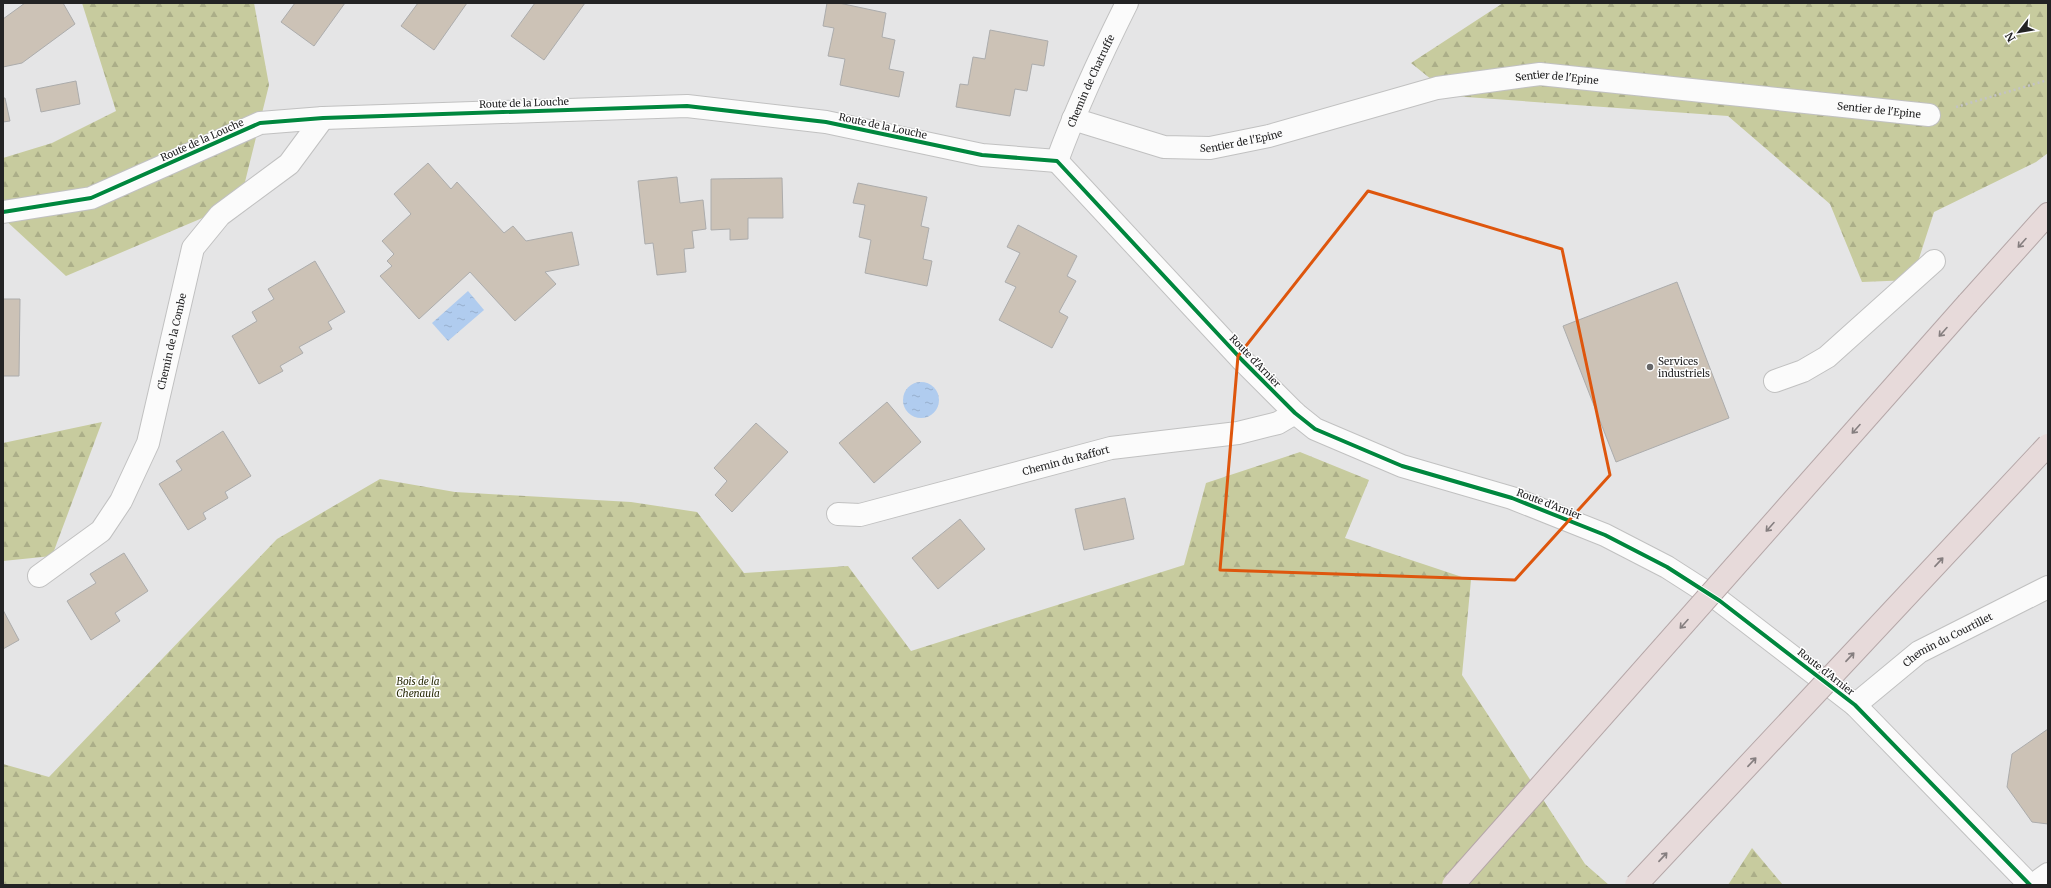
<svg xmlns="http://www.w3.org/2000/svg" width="2051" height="888" viewBox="0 0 2051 888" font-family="Merriweather,serif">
<defs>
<pattern id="forest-firs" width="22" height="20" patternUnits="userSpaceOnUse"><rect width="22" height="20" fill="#c7cb9e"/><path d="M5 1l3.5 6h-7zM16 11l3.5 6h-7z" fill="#abae88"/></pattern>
<pattern id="water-ripples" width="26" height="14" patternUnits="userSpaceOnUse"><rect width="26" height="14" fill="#b0ccef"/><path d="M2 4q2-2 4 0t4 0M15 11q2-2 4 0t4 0" fill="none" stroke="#97afcd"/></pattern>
</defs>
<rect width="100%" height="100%" fill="#e5e5e6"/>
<g fill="url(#forest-firs)">
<polygon points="82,3 254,3 269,85 240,202 66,276 3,218 3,158 52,143 116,111"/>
<polygon points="1503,3 2048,3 2048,153 2036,162 1934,212 1912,280 1862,282 1830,204 1728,116 1452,96 1411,63"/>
<polygon points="102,422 52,556 3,561 3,443"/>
<polygon points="1300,452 1369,480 1345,538 1471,580 1462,675 1585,864 1609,885 3,885 3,764 49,777 277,539 380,479 455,492 631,502 697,512 744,573 848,566 911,651 1184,565 1206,483"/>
<polygon points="1752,848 1783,885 1728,885"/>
</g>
<g fill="url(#water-ripples)">
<polygon points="468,291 484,310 448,341 432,323"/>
<circle cx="921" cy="400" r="18"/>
</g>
<g fill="#ccc2b6" stroke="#acacac">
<polygon points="25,3 63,3 75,24 22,63 3,67 3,19"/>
<polygon points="295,3 345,3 314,46 281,22"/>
<polygon points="418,3 467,3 434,50 401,26"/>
<polygon points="535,3 585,3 544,60 511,36"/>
<polygon points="827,3 839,3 886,13 882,37 895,40 889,69 904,72 899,97 840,85 845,59 828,56 834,28 823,26"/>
<polygon points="990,30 1048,41 1044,66 1032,64 1027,91 1015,89 1010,116 956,107 960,84 968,85 973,57 985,59"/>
<polygon points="76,81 80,104 41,112 36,89"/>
<polygon points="3,98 5,98 10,121 3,122"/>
<polygon points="428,163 451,189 457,182 504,233 513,226 526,241 572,232 579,265 545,272 556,284 515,321 470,272 419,319 380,276 392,266 387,261 394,254 382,241 411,214 394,194"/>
<polygon points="677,177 680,203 703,200 706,229 692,231 694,248 684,249 686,272 657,275 653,243 645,244 638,181"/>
<polygon points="782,178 783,218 748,218 748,239 730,240 730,229 711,230 711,179"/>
<polygon points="858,183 927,197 921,226 929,228 923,259 932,261 927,286 865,273 871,240 859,237 865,205 853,203"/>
<polygon points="1018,225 1077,256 1067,276 1076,281 1059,312 1068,317 1052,348 999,320 1016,287 1005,282 1020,253 1007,247"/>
<polygon points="315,261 345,312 328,322 332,329 299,347 303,353 280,366 283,371 259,384 232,336 257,321 252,312 274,299 268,289"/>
<polygon points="1677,282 1729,418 1616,462 1563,326"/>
<polygon points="3,299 20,299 19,376 3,376"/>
<polygon points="887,402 921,442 874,483 839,443"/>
<polygon points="756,423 788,452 732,512 715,495 727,481 714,468"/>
<polygon points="223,431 251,476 225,492 228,498 203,513 206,519 188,530 159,484 182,470 176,461"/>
<polygon points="1125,498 1134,539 1084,550 1075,509"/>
<polygon points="960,519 985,549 938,589 912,558"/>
<polygon points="124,553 148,591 115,613 120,621 91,640 67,601 96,583 90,574"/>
<polygon points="3,610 19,640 3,649"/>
<polygon points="2048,729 2048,824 2032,822 2007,787 2012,754"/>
</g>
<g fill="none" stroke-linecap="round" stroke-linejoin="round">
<defs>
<g id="minor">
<path id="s1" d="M1073,119L1164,147L1210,148L1269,136L1437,88L1540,74L1929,115"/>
<polyline points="1057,161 1242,360 1295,413 1315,429 1402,466 1512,498 1605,535 1667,567 1720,601 1855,705 2030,885"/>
<path id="s2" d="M1057,161C1077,106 1101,55 1127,3"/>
<polyline points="3,212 91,198 260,123 323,118 687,106 826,122 982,155 1057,161"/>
<polyline points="1775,381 1803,371 1827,357 1934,261"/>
<path id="s3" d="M838,514L860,515L1111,448L1238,433L1278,423L1295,413"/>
<path id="s4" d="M39,576L101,531L121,501L148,443L193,248L220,215L289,164L323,118"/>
<path id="s5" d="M1855,705L1919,652L2048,587"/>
<polyline points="2033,885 2048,874"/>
</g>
<polyline id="highway" points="1968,303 2048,214"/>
</defs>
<use href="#minor" stroke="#c1c1c1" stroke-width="24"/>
<use href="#highway" stroke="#b4a6a7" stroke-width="24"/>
<polyline stroke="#c3c3c4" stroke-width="2.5" stroke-dasharray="2 3" stroke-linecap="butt" points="1956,107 2048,80"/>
<use href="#minor" stroke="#fbfbfb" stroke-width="22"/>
<use href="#highway" stroke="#e7dada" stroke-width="22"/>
<defs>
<g id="highway-bridge">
<polyline points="1453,885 1968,303"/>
<polyline points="1636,885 2048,445"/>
</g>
</defs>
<use href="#highway-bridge" stroke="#b4a6a7" stroke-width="24" stroke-linecap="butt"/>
<use href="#highway-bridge" stroke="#e7dada" stroke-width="22"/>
<defs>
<polyline id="cycleway" points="3,212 91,198 260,123 323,118 687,106 826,122 982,155 1057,161 1242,360 1295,413 1315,429 1402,466 1512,498 1605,535 1667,567 1720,601 1855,705 2030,885"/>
</defs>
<use href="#cycleway" stroke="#fff" stroke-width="6"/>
<use href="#cycleway" stroke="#00873e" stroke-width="4"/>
</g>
<defs><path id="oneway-shaft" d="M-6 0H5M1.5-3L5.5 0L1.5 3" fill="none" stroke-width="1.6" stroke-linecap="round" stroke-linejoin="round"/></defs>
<g stroke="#857e7f">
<use href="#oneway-shaft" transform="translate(2022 243) rotate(132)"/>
<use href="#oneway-shaft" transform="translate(1943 332) rotate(132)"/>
<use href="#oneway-shaft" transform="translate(1856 429) rotate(132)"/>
<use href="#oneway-shaft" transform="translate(1770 527) rotate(132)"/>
<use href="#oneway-shaft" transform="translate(1939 562) rotate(-47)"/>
<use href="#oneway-shaft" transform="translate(1684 624) rotate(132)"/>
<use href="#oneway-shaft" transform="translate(1850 657) rotate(-47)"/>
<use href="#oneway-shaft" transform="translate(1752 762) rotate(-47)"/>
<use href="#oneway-shaft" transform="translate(1663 857) rotate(-47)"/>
</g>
<path fill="none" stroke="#de560d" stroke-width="3" stroke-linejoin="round" d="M1368,191L1562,249L1610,475L1515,580L1220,570L1238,356Z"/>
<circle fill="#676768" stroke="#fff" stroke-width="1.5" cx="1650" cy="367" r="4"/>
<g text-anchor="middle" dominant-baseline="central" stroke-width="3" stroke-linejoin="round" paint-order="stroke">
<g font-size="10" fill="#232324" stroke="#fff">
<text stroke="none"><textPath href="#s1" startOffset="497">Sentier de l'Epine</textPath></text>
<text stroke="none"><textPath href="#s2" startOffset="87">Chemin de Chatruffe</textPath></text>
<text transform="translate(524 103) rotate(-2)">Route de la Louche</text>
<text stroke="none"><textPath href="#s1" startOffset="821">Sentier de l'Epine</textPath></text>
<text transform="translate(883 126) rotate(12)">Route de la Louche</text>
<text stroke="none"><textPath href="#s1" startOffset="173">Sentier de l'Epine</textPath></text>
<text transform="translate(202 140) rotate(-24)">Route de la Louche</text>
<text stroke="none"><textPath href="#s4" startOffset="281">Chemin de la Combe</textPath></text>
<text transform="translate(1255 361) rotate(46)">Route d'Arnier</text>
<text stroke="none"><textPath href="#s3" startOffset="235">Chemin du Raffort</textPath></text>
<text transform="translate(1549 504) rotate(21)">Route d'Arnier</text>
<text stroke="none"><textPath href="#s5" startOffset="114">Chemin du Courtillet</textPath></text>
<text transform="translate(1826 672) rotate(38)">Route d'Arnier</text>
</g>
<g font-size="10" fill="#232324" stroke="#fff" text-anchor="start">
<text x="1658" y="361">Services<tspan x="1658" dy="12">industriels</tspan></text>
</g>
<g font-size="10" font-style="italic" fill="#2a2c08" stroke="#fff">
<text x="418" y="681">Bois de la<tspan x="418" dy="12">Chenaula</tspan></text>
</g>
</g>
<rect width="2051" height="888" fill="none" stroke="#232324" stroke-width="8"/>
<g transform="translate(2019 32) rotate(239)" stroke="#ffffff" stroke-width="3" paint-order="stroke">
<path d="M0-3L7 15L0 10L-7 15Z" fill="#232324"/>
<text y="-6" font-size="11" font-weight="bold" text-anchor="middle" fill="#232324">N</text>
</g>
</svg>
